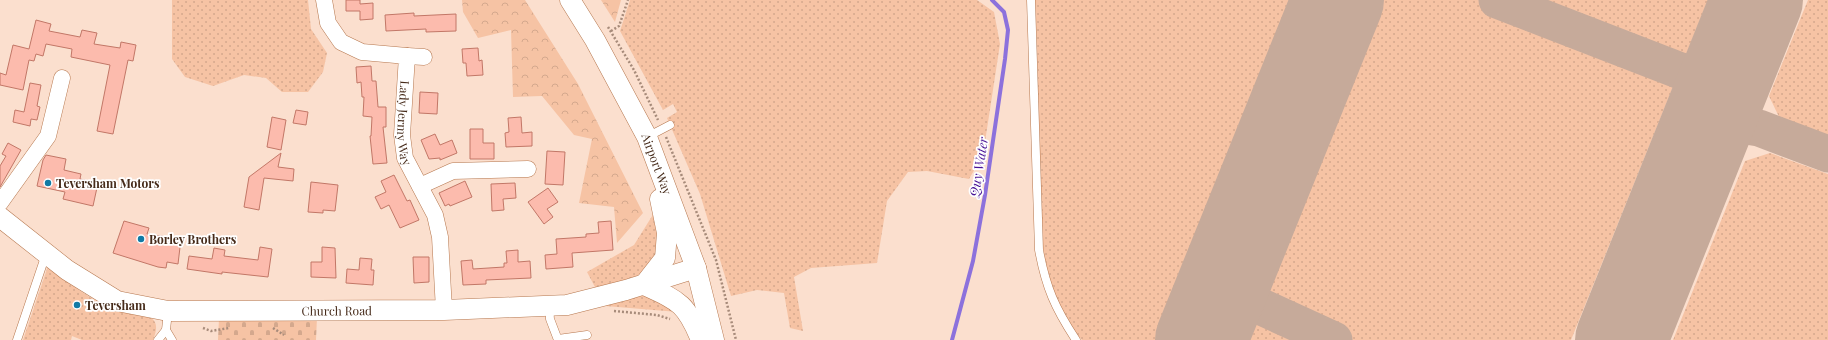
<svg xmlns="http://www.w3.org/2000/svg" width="1828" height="340" viewBox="0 0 1828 340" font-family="'Playfair Display',serif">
<defs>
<pattern id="green-dots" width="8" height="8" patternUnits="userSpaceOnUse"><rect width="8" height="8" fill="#f6c3a4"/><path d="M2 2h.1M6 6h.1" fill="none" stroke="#d4a88d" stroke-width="1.8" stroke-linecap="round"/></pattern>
<pattern id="forest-crowns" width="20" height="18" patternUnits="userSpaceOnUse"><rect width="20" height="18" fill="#f6c3a4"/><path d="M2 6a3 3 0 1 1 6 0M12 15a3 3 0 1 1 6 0" fill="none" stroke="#d4a88d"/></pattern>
<pattern id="cemetery-stones" width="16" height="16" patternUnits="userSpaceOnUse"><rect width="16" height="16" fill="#f6c3a4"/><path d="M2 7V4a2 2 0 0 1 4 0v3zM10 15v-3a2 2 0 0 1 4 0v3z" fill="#d4a88d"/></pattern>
</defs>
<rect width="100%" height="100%" fill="#fbdfce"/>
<g fill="url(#green-dots)">
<polygon points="172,0 308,0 311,29 327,53 323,72 308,92 282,92 266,78 244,75 213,86 185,77 172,59"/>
<polygon points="630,0 977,0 994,12 1000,44 983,155 969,179 927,171 908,172 887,201 877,263 811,268 794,277 803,331 790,328 784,293 757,290 731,296 700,194 667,118 677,112 673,104 663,110 620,31"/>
<path d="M1035,0H1708L1571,340H1082C1033,286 1041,210 1039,143C1038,95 1038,48 1035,0Z"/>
<polygon points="1808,0 1828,0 1828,137 1780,119 1769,96"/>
<polygon points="1770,153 1828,174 1828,340 1673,340 1745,161"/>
<path d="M654,213C656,222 660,231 661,240C664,274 620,282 596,289L587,272L634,245Z"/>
<path d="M48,266C68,282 90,301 115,309C124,312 143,313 151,318C159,323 156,333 153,340H82L72,336L71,340H23Z"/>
<polygon points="640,293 678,312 593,305"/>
</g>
<g fill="url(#forest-crowns)">
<polygon points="462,0 525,0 578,84 643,213 617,243 614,207 579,203 592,139 574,135 542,96 513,97 511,30 478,38 463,12"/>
<polygon points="601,0 621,0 615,22"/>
</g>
<polygon fill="url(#cemetery-stones)" points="317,317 316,340 218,340 219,318"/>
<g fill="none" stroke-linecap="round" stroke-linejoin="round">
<polyline stroke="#8c71dc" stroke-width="4" points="952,340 973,261 985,195 1005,59 1008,30 1004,12 992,0"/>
<g stroke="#c6aa9a" stroke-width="37">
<polyline points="1497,0 1722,87"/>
<path d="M1733,60C1729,82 1728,93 1741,112"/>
<polyline points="1691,163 1702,143 1719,130 1740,125 1759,128 1828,154"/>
<polyline points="1222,289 1334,340"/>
</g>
<g stroke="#c6aa9a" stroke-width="92">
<polyline points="1201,340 1338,0"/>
<polyline points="1621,340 1757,0"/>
</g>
</g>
<g fill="#fcbbad" stroke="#c27767">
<polygon points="346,0 360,0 360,4 373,3 373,19 360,20 360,11 346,11"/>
<polygon points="414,13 414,16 456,14 456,31 426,32 426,29 386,31 385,15"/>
<polygon points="36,20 51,24 49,31 80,37 82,30 97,33 94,44 120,48 121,42 136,45 133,61 128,60 113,134 97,131 110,65 71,57 72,49 46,44 43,56 36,54 34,61 29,60 23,90 0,85 0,73 6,75 13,45 29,49"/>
<polygon points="478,48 479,61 482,60 483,75 467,76 466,63 463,63 462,49"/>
<polygon points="371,66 372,81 376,81 378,107 386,107 386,127 383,127 387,163 373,164 370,136 371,136 372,117 363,116 364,97 362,97 361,82 357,83 356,67"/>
<polygon points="30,83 41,85 37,106 40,107 37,120 31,119 30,126 13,122 15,110 24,112"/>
<polygon points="420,92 438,93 437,114 419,113"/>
<polygon points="296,110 308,112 306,125 293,123"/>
<polygon points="272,117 286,120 281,150 267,147"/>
<polygon points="521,117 522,133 532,132 532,146 506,147 505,133 509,132 508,118"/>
<polygon points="470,129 483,129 483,143 494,143 494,159 470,159"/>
<polygon points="435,134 440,145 452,140 457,153 440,160 440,158 429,159 421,140"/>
<polygon points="8,143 21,150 0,187 0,166 6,156 2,154"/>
<polygon points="547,151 565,152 563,185 545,184"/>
<polygon points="281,153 278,167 294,169 293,181 264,178 259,210 244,207 249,177"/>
<polygon points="46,155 66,159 64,170 81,174 80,179 98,183 93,206 63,199 65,192 37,186 43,160"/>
<polygon points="394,175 407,201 410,200 419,220 400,228 389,205 381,209 375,197 386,192 381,181"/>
<polygon points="465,181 472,197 450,206 449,204 445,206 439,193"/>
<polygon points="311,182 338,185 335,211 323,210 323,213 308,212"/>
<polygon points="515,183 516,198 503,199 504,210 492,211 491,184"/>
<polygon points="548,188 558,202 547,209 553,217 544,224 528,202"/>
<polygon points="124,221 149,228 147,234 181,239 178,264 167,262 166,268 158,267 113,253"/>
<polygon points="611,221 613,250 572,253 573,267 546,269 545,255 557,254 556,239 586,237 586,234 599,233 598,222"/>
<polygon points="260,247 272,249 268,277 222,272 222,274 187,269 189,256 212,259 214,248 225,250 224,256 258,260"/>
<polygon points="322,247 335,248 336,278 311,277 311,262 322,262"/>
<polygon points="518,250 518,262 530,261 531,278 486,280 486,284 463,285 461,261 472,260 473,269 504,267 504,263 507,263 506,251"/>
<polygon points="413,257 429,257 429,282 414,283"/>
<polygon points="360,258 372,259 371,270 374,270 373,285 346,283 347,269 359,270"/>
</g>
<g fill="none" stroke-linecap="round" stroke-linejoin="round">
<defs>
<g id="service">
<path d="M1031,0L1039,250C1046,288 1055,308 1076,340"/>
<polyline points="647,137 670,125"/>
<polyline points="549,306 550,319 558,340"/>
<polyline points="166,330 172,340"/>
<polyline points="558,339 587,335"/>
<polyline points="17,340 46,254"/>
<polyline points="158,340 166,330 168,311"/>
</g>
<g id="minor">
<path id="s1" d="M324,0L328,23L341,42L362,52L407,56L402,135L405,158L435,215L440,237L444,310"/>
<polyline points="407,56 424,57"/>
<polyline points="420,186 453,171 528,169"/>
<polyline points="0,203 48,136 62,78"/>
</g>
<g id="tertiary">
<path id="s2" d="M570,0L595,40L647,137L696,268L714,340"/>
<path id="s3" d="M0,217L67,270L117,301L168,311L444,310L567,305L626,290L696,268"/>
<polyline points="644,285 665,258 667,233 660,199"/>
<path d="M644,285C679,301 686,303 701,340"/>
</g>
</defs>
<use href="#service" stroke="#b6774e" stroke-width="9"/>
<use href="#minor" stroke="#b6774e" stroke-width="17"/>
<use href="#tertiary" stroke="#b6774e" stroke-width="21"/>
<g stroke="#a78b7a" stroke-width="2.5" stroke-dasharray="2 2" stroke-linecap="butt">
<polyline points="608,27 634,70 658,120"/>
<polyline points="611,31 619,26 628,0"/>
<polyline points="666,137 716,260 736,340"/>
<polyline points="614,311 657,315 670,319"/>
<polyline points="203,328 211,331 229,328"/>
<polyline points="273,328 284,335"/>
</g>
<use href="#service" stroke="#fff" stroke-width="8"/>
<use href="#minor" stroke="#fff" stroke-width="16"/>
<use href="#tertiary" stroke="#fff" stroke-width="20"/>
</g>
<g fill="#117aa5" stroke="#fff" stroke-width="1.5">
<circle cx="48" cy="183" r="4"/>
<circle cx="141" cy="239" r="4"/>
<circle cx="77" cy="305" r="4"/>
</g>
<g text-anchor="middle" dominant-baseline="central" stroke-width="3.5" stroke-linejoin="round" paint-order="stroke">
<g font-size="12" fill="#462b1a" stroke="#fff">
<text stroke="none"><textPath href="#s1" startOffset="182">Lady Jermy Way</textPath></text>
<text stroke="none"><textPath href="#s2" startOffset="186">Airport Way</textPath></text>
<text stroke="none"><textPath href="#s3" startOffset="365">Church Road</textPath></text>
</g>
<g font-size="12" font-weight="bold" fill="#462b1a" stroke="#fff" text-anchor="start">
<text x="56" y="183">Teversham Motors</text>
<text x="149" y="239">Borley Brothers</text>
<text x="85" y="305">Teversham</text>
</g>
<g font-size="13" font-style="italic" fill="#481195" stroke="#fff">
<text transform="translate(978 167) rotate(-81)">Quy Water</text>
</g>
</g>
</svg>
